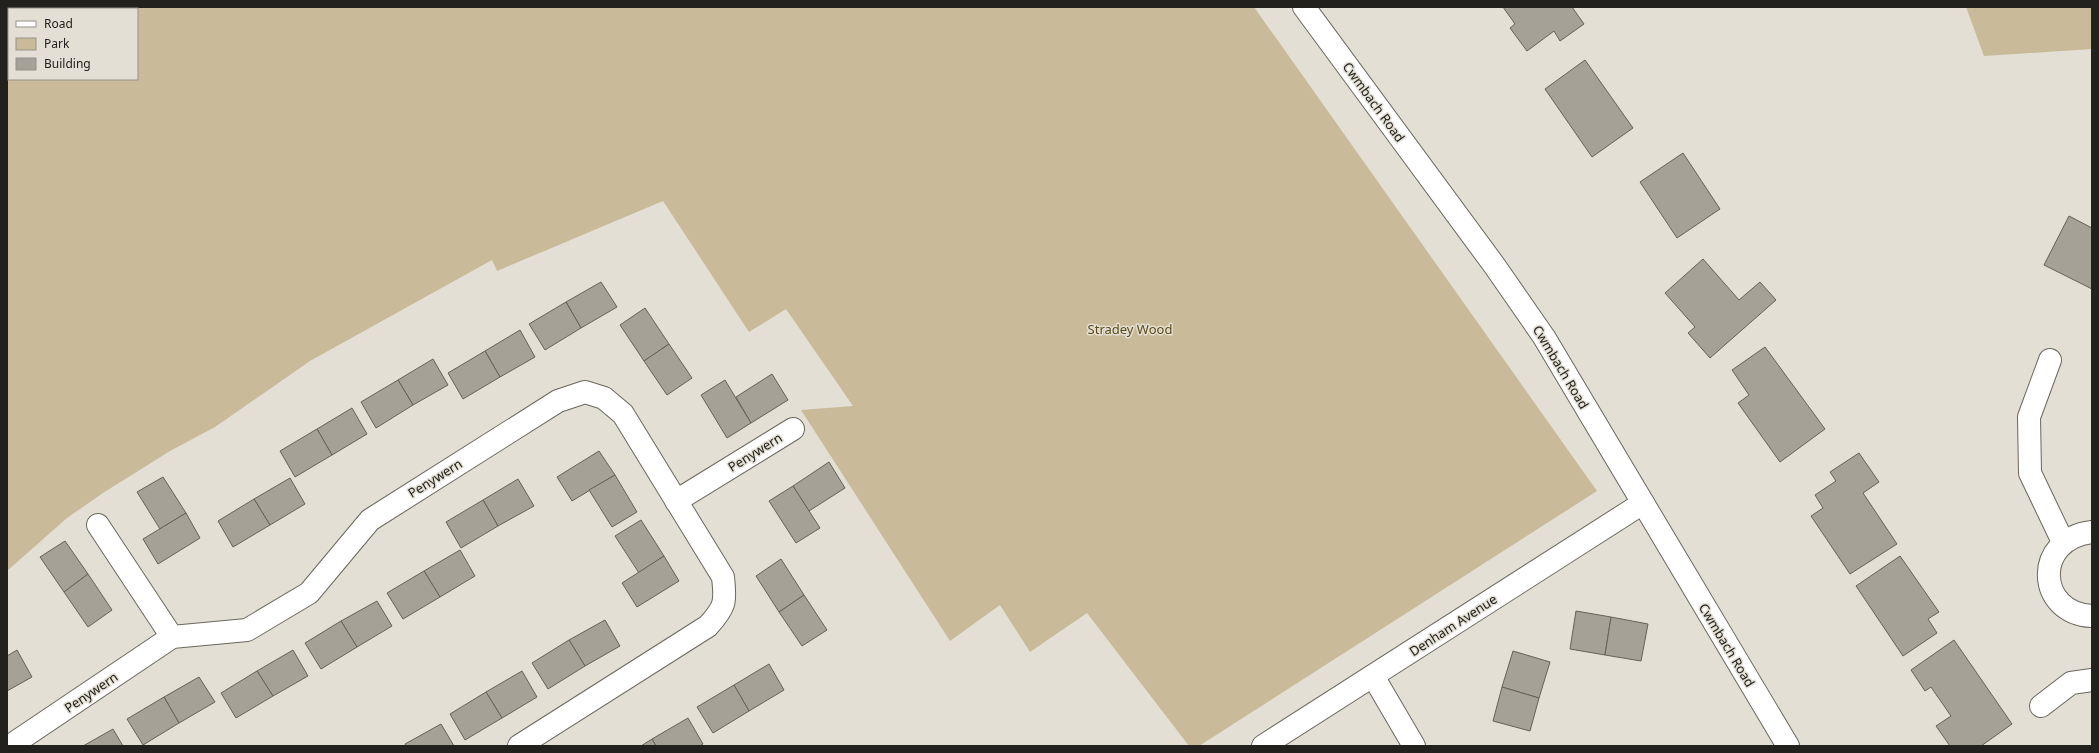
<svg xmlns="http://www.w3.org/2000/svg" width="2099" height="753" viewBox="0 0 2099 753" font-family="'Noto Sans',sans-serif">
<rect width="100%" height="100%" fill="#e3dfd4"/>
<g fill="#c9bb99" fill-rule="evenodd">
<path d="M7,7H1254L1597,491L1199,746H1189L1087,613L1030,652L1000,605L950,641L801,410L853,406L786,309L749,332L663,201L497,271L492,260L310,361L215,427L170,451L103,493L67,518L7,571ZM9,9H137V79H9Z"/>
<polygon points="1966,7 2092,7 2092,49 1984,56"/>
</g>
<g fill="#a5a196" stroke="#656158">
<polygon points="1503,7 1572,7 1584,24 1560,41 1554,31 1527,51 1510,28 1515,24"/>
<polygon points="1585,60 1633,128 1592,157 1545,89"/>
<polygon points="1683,153 1720,209 1677,238 1640,182"/>
<polygon points="2069,216 2092,228 2092,289 2044,265"/>
<polygon points="1703,259 1739,300 1760,282 1776,300 1710,358 1688,333 1695,327 1665,293"/>
<polygon points="601,282 617,307 581,328 566,302"/>
<polygon points="566,302 581,328 545,350 529,324"/>
<polygon points="645,308 669,344 644,361 620,325"/>
<polygon points="520,330 535,357 500,377 485,351"/>
<polygon points="669,344 692,378 667,395 644,361"/>
<polygon points="1765,347 1825,429 1780,462 1738,403 1749,395 1732,370"/>
<polygon points="485,351 500,377 463,399 448,373"/>
<polygon points="433,359 448,385 413,405 398,380"/>
<polygon points="772,374 788,400 751,423 736,397"/>
<polygon points="398,380 413,405 376,428 361,402"/>
<polygon points="725,380 751,423 727,438 701,395"/>
<polygon points="352,408 367,434 332,455 317,429"/>
<polygon points="317,429 332,455 295,477 280,451"/>
<polygon points="599,451 615,475 572,501 557,477"/>
<polygon points="1859,453 1879,482 1863,493 1897,544 1850,574 1811,516 1823,508 1815,495 1836,481 1830,472"/>
<polygon points="829,462 845,488 809,511 793,486"/>
<polygon points="615,475 637,512 612,527 589,490"/>
<polygon points="163,477 186,513 160,529 137,492"/>
<polygon points="290,478 305,504 270,525 254,499"/>
<polygon points="518,479 534,506 498,526 483,500"/>
<polygon points="793,486 820,528 796,543 769,501"/>
<polygon points="254,499 270,525 233,547 218,521"/>
<polygon points="483,500 498,526 461,548 446,522"/>
<polygon points="186,513 200,538 158,564 143,539"/>
<polygon points="641,520 664,556 639,573 615,536"/>
<polygon points="65,541 88,574 64,592 40,557"/>
<polygon points="460,550 475,576 440,597 424,571"/>
<polygon points="664,556 679,581 637,607 622,583"/>
<polygon points="1900,556 1939,612 1928,619 1937,633 1903,656 1856,586"/>
<polygon points="781,559 804,595 779,612 756,576"/>
<polygon points="424,571 440,597 403,619 387,593"/>
<polygon points="88,574 112,610 88,627 64,592"/>
<polygon points="804,595 827,630 802,646 779,612"/>
<polygon points="377,601 392,626 357,647 341,621"/>
<polygon points="1576,611 1611,617 1605,655 1570,649"/>
<polygon points="1611,617 1648,624 1641,661 1605,655"/>
<polygon points="605,620 620,646 585,666 569,640"/>
<polygon points="341,621 357,647 321,669 305,643"/>
<polygon points="569,640 585,666 548,689 532,663"/>
<polygon points="1954,640 2012,724 1981,746 1950,746 1936,726 1951,716 1931,687 1925,691 1911,670"/>
<polygon points="17,650 32,677 7,691 7,656"/>
<polygon points="293,650 308,676 273,696 257,671"/>
<polygon points="1513,651 1550,662 1539,698 1502,687"/>
<polygon points="769,664 784,690 749,711 734,685"/>
<polygon points="257,671 273,696 236,718 221,693"/>
<polygon points="522,671 537,697 502,718 486,692"/>
<polygon points="199,677 215,702 179,723 164,697"/>
<polygon points="734,685 749,711 713,733 697,707"/>
<polygon points="1502,687 1539,698 1530,731 1493,721"/>
<polygon points="486,692 502,718 465,740 450,714"/>
<polygon points="164,697 179,723 143,745 127,719"/>
<polygon points="688,718 703,744 700,746 656,746 652,739"/>
<polygon points="441,724 454,746 406,746 405,744"/>
<polygon points="113,729 123,746 83,746"/>
<polygon points="652,739 656,746 641,746"/>
</g>
<g fill="none" stroke-linecap="round" stroke-linejoin="round">
<defs>
<g id="minor">
<polyline points="2050,360 2029,417 2030,473 2063,542"/>
<polyline points="676,501 793,429"/>
<polyline points="98,525 172,637"/>
<path d="M2092,532C2032,539 2037,614 2092,616"/>
<polyline points="1373,676 1414,746"/>
<polyline points="2041,706 2071,683 2092,680"/>
<path d="M10,746L172,637L247,630L309,593L370,520L558,401L585,392L604,398L623,414L723,577C726,603 725,607 708,626L519,746"/>
<polyline points="1263,746 1643,503"/>
</g>
<polyline id="major" points="1304,7 1494,265 1544,337 1788,746"/>
</defs>
<use href="#minor" stroke="#6b675d" stroke-width="24"/>
<use href="#major" stroke="#6b675d" stroke-width="24"/>
<use href="#minor" stroke="#fff" stroke-width="22"/>
<use href="#major" stroke="#fff" stroke-width="22"/>
</g>
<g text-anchor="middle" dominant-baseline="central" stroke-width="3" stroke-linejoin="round" paint-order="stroke">
<g font-size="13" fill="#23211d" stroke="#e3dfd4">
<text transform="translate(1374 102) rotate(54)">Cwmbach Road</text>
<text transform="translate(1561 367) rotate(59)">Cwmbach Road</text>
<text transform="translate(755 452) rotate(-32)">Penywern</text>
<text transform="translate(435 478) rotate(-32)">Penywern</text>
<text transform="translate(1453 625) rotate(-33)">Denham Avenue</text>
<text transform="translate(1727 645) rotate(59)">Cwmbach Road</text>
<text transform="translate(91 692) rotate(-34)">Penywern</text>
</g>
<g font-size="13" fill="#5c4a14" stroke="#e3dfd4">
<text x="1130" y="329">Stradey Wood</text>
</g>
</g>
<rect width="2099" height="753" fill="none" stroke="#23211d" stroke-width="16"/>
<rect x="8" y="8" width="130" height="72" fill="#e3dfd4" stroke="#96938b"/>
<rect x="16" y="21" width="20" height="6" fill="#ffffff" stroke="#96938b"/>
<text x="44" y="28" font-size="12" fill="#23211d">Road</text>
<rect x="16" y="38" width="20" height="12" fill="#c9bb99" stroke="#96938b"/>
<text x="44" y="48" font-size="12" fill="#23211d">Park</text>
<rect x="16" y="58" width="20" height="12" fill="#a5a196" stroke="#96938b"/>
<text x="44" y="68" font-size="12" fill="#23211d">Building</text>
</svg>
